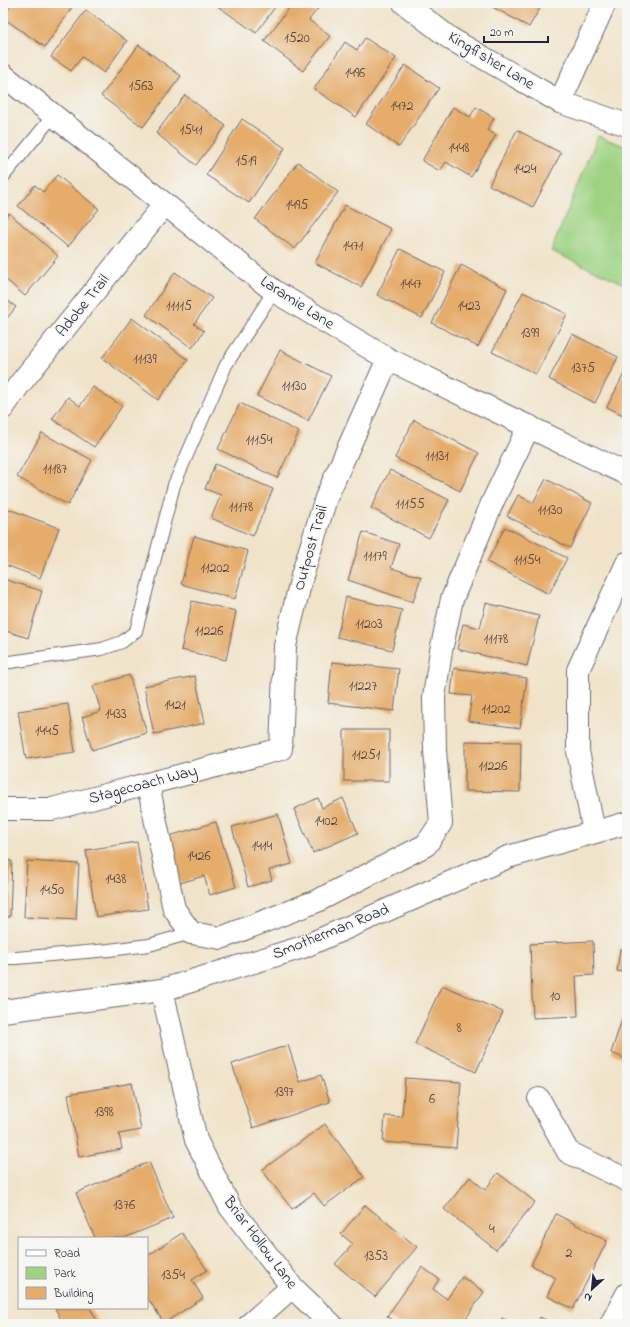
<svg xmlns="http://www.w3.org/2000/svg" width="630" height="1327" viewBox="0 0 630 1327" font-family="'Indie Flower',sans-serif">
<rect width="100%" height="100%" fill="#f6f6f2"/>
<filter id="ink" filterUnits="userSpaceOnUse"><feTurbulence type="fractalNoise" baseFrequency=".025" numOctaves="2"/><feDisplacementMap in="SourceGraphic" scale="8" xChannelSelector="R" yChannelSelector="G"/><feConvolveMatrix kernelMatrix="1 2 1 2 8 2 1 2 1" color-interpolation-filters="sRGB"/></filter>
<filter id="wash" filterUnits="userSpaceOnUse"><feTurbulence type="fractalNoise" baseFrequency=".012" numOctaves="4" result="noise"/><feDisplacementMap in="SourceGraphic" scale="16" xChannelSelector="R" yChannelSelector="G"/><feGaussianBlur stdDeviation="0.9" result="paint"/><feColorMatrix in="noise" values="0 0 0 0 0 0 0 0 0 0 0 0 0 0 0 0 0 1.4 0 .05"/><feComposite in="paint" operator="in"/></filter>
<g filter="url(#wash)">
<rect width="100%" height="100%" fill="#f0e3c9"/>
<polygon fill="#9fd383" stroke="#607a5f" points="598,136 627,147 627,285 551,251"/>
<g id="blocks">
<g fill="#e5ac6b">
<polygon points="12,3 75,3 45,47 3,18"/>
<polygon points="213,3 278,3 256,33"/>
<polygon points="293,3 322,3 309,20 330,36 303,71 264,41"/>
<polygon points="495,3 543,3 529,27 493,7"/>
<polygon points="86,10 127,41 104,73 82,57 71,71 51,57"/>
<polygon points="365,38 396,58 356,117 314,89 345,42 357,50"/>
<polygon points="139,45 181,76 143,127 101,96"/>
<polygon points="405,65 439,88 399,147 366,124"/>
<polygon points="185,95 226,126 196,165 156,133"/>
<polygon points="453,107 470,117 476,107 494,118 487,130 496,135 471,177 446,162 440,171 422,161"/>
<polygon points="242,119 285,148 249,203 206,175"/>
<polygon points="517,130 561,153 533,207 489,185"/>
<polygon points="298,162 338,192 295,249 255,219"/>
<polygon points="57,175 99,209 68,247 18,206 35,185 43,192"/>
<polygon points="345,205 391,229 361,287 315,263"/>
<polygon points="9,213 58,256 25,296 3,277 3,220"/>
<polygon points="400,249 445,272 422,318 377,295"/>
<polygon points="461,265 507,289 478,347 432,323"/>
<polygon points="175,272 212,298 194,324 204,331 192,348 146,315"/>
<polygon points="523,292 567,314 536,374 492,352"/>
<polygon points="3,297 16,307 3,323"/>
<polygon points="132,318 188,360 158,400 102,358"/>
<polygon points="572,334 618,357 595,403 549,379"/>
<polygon points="280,350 331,376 308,421 257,396"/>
<polygon points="627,368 627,417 607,407"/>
<polygon points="93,387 122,406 94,447 52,419 68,397 80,406"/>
<polygon points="240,403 299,432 277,478 218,449"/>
<polygon points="414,420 479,453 460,491 395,458"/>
<polygon points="42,433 92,460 68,505 17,477"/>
<polygon points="215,464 273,489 253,536 211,518 221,495 205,489"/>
<polygon points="390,470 449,500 429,538 371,508"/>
<polygon points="546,479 592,503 570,548 507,516 518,495 533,503"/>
<polygon points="3,507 59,528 40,578 3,564"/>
<polygon points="505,527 567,558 549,594 487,562"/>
<polygon points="363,532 399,544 391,568 421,577 413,602 348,580"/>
<polygon points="194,536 248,551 235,599 181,584"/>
<polygon points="3,579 42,591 28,638 3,630"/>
<polygon points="346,597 402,610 392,650 337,637"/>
<polygon points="192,601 236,611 226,660 181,650"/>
<polygon points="486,603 539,616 527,666 457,649 463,624 480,628"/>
<polygon points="332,662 399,669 394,711 328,703"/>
<polygon points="454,668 527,678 520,728 468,721 472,696 451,694"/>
<polygon points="129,675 147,733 92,750 82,717 101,711 93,686"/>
<polygon points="195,676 205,723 154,734 144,686"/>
<polygon points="68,704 75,752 26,759 18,711"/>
<rect x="344" y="730" width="45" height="51"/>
<polygon points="465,741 521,742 520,792 465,791"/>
<polygon points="318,798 322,808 343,798 358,833 313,853 294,809"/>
<polygon points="278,814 292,864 269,870 272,880 248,887 232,827"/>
<polygon points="216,822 236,887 210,895 204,876 180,883 166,837"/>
<polygon points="137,842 148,909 96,917 86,850"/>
<polygon points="3,860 12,861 10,917 3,917"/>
<polygon points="27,861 79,864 76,920 24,917"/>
<polygon points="593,941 594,975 576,976 578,1016 533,1018 530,944"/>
<polygon points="620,949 627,950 627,973 617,971"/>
<polygon points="442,985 503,1012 476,1072 415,1044"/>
<polygon points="627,1004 627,1059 611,1053"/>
<polygon points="288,1045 300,1082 321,1075 330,1102 253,1128 232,1064"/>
<polygon points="627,1064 627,1076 623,1075"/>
<polygon points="405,1078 461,1082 456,1148 383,1142 385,1116 402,1117"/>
<polygon points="132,1083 141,1130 119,1134 122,1149 79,1157 68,1094"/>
<polygon points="325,1124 364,1177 324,1206 314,1193 292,1209 262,1170"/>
<polygon points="149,1162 173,1218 124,1238 95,1238 76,1193"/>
<polygon points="498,1173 535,1202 496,1250 444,1209 470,1177 485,1190"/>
<polygon points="365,1205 417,1247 375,1297 335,1264 353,1244 341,1234"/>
<polygon points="556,1214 607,1241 573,1309 547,1296 556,1278 531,1265"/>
<polygon points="182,1233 207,1270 192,1280 203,1298 164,1323 147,1297 147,1256"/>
<polygon points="422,1267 439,1279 433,1289 447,1299 462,1277 484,1292 462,1324 398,1324 387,1316"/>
<polygon points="55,1308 90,1308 99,1324 63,1324"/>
<polygon points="540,1317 554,1324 537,1324"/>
<polygon points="502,1318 514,1324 499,1324"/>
</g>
</g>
</g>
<g filter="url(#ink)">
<use href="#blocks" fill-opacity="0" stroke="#6a666d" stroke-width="1"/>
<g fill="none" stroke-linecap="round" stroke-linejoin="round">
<defs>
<g id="service">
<polyline points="3,177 53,116"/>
<polyline points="3,663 102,649 122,642 136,631 174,485 226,365 274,291"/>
<polyline points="3,958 16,958 109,950 149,945 191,933"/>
</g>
<g id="minor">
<polyline points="404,3 451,39 560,102 627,125"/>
<polyline points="3,75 274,291 388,359 627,474"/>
<polyline points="560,102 605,3"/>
<polyline points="3,408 19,385 164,205"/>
<polyline points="148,784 174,909 191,933 221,938 317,901 426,845 441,823 435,750 434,697 441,651 452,599 493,501 529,426"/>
<polyline points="3,809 52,809 281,749 285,646 302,576 326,498 388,359"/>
<polyline points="594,832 578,751 578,670 627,563"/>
<polyline points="162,990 196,1140 230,1207 292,1287 331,1324"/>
<polyline points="539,1099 568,1152 627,1180"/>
<polyline points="250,1324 292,1287"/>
<polyline points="611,1324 627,1294"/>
</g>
<polyline id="tertiary" points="3,1011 162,990 303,947 508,857 627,823"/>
</defs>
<use href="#service" stroke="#6a666d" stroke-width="14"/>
<use href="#minor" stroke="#6a666d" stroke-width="24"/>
<use href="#tertiary" stroke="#6a666d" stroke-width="24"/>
<use href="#service" stroke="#fff" stroke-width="12"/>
<use href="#minor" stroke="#fff" stroke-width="22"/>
<use href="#tertiary" stroke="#fff" stroke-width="22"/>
</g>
</g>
<g text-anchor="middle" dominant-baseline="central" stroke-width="3" stroke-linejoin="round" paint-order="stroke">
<g font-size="14" fill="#534447">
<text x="297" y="38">1520</text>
<text x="355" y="73">1496</text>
<text x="141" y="86">1563</text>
<text x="402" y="106">1472</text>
<text x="191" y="130">1541</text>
<text x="459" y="148">1448</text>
<text x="246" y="161">1519</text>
<text x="525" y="169">1424</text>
<text x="297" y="205">1495</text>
<text x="353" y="246">1471</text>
<text x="411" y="284">1447</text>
<text x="179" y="306">11115</text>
<text x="469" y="306">1423</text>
<text x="530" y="333">1399</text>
<text x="145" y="359">11139</text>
<text x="583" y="368">1375</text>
<text x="294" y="386">11130</text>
<text x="259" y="440">11154</text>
<text x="437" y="456">11131</text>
<text x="55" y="469">11187</text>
<text x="410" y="504">11155</text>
<text x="241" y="507">11178</text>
<text x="550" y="510">11130</text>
<text x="375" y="556">11179</text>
<text x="527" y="560">11154</text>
<text x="215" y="568">11202</text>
<text x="369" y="624">11203</text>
<text x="209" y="631">11226</text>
<text x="496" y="639">11178</text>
<text x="363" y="686">11227</text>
<text x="175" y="705">1421</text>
<text x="496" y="709">11202</text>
<text x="116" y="714">1433</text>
<text x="47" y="731">1445</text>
<text x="366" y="755">11251</text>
<text x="493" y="766">11226</text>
<text x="326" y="821">1402</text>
<text x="262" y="846">1414</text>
<text x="199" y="856">1426</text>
<text x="116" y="879">1438</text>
<text x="52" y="890">1450</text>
<text x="555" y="996">10</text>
<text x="459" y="1028">8</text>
<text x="284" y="1092">1397</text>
<text x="432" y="1099">6</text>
<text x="104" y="1112">1398</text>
<text x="124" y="1205">1376</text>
<text x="492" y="1229">4</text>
<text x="569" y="1253">2</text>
<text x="376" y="1256">1353</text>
<text x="173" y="1275">1354</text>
</g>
<g font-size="16" fill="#22223b" stroke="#f6f6f2">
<text transform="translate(491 61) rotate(31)">Kingfisher Lane</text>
<text transform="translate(297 303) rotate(33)">Laramie Lane</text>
<text transform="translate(83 306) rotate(-51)">Adobe Trail</text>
<text transform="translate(311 548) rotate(-74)">Outpost Trail</text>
<text transform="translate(143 785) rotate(-15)">Stagecoach Way</text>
<text transform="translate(331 932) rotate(-22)">Smotherman Road</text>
<text transform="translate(260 1243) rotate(53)">Briar Hollow Lane</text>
</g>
</g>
<rect width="630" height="1327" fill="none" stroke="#f6f6f2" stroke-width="16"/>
<rect x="18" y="1237" width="130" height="72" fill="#f6f6f2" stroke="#a1a1a9"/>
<rect x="26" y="1250" width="20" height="6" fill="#ffffff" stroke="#a1a1a9"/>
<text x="54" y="1257" font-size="12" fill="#22223b">Road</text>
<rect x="26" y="1267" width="20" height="12" fill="#9fd383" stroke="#a1a1a9"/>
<text x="54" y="1277" font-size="12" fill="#22223b">Park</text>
<rect x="26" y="1287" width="20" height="12" fill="#e5ac6b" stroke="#a1a1a9"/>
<text x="54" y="1297" font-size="12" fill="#22223b">Building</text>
<g transform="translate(592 1289) rotate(207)" stroke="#f6f6f2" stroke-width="3" paint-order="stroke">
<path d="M0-3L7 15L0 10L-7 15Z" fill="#22223b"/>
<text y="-6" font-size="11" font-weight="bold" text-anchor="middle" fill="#22223b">N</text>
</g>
<path d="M484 36v6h64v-6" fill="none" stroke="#22223b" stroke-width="2"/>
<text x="490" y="36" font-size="12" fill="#22223b" stroke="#f6f6f2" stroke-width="3" paint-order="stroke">20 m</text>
</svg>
